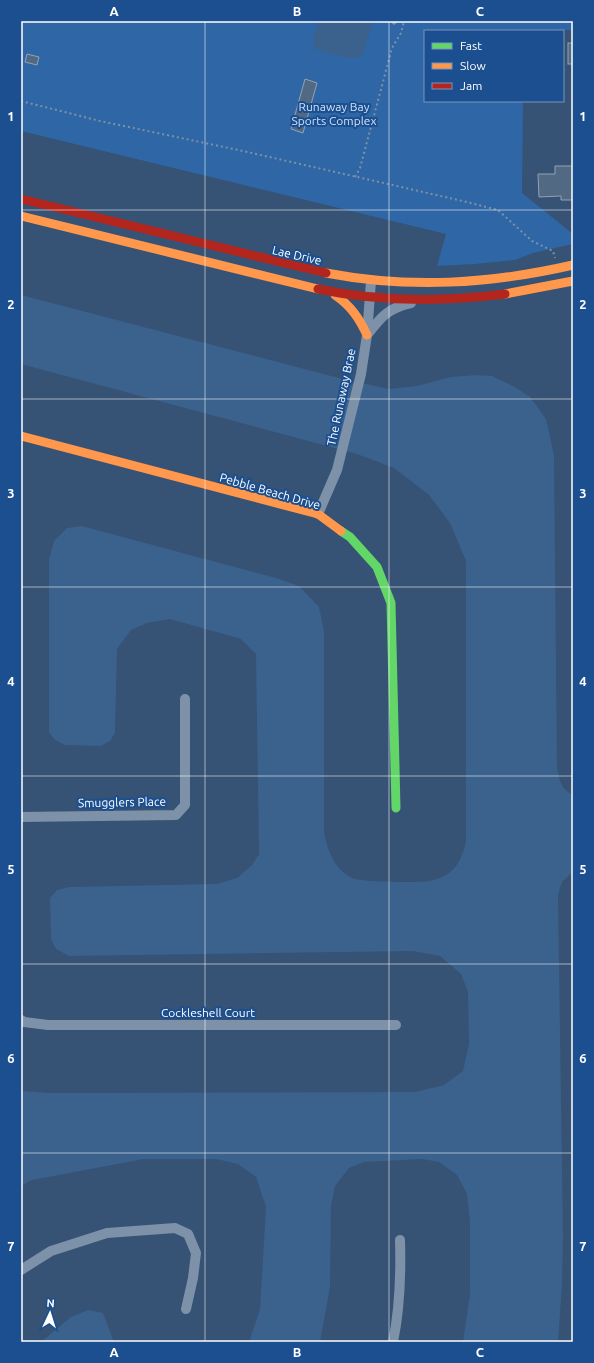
<svg xmlns="http://www.w3.org/2000/svg" width="594" height="1363" viewBox="0 0 594 1363" font-family="Ubuntu,sans-serif">
<rect width="100%" height="100%" fill="#365274"/>
<polygon fill="#2f66a5" points="21,21 573,21 573,30 425,31 425,101 523,101 522,193 573,234 573,244 533,253 515,260 475,264 437,266 446,234 21,131"/>
<g fill="#3b618d">
<path d="M318,21H373L364,51L361,57C353,61 323,53 315,48L313,42Z"/>
<path d="M21,295L339,378L389,389L416,386L451,377L476,375L492,376L515,387L530,397L536,405L546,419L554,455L557,767C559,780 561,789 573,795V872L562,882L558,895L563,1237L562,1285L558,1342H463L470,1294V1222L467,1194L457,1175L439,1162L422,1159L364,1162L349,1168L335,1186L331,1206L330,1287L320,1342H249L260,1309L266,1207L256,1177L238,1164L216,1159H144L32,1180L21,1186V1091L49,1093L415,1092L444,1085L463,1071L469,1044L468,992L461,974L440,956L413,951L69,956L56,949L51,939L50,898L57,890L69,887L216,884L237,878L252,865L259,854L256,654L241,639L170,619L147,623L131,630L117,649L115,733L110,741L101,746L65,745L55,740L49,732V559L54,541L67,528L82,526L276,578L299,586L319,607L324,631V833C329,853 333,867 352,878C359,882 420,883 429,881C435,880 444,877 449,873C458,867 464,852 466,841V561L450,523L429,495L394,468L357,454L21,364Z"/>
<polygon points="88,1310 103,1313 114,1342 41,1342 71,1317"/>
</g>
<g fill="#526984" stroke="#92a2b6">
<rect x="568" y="43" width="5" height="21"/>
<polygon points="27,54 39,57 37,65 25,62"/>
<polygon points="305,79 317,83 303,133 291,129"/>
<polygon points="555,166 573,166 573,200 561,200 561,196 539,197 538,174 555,174"/>
</g>
<g fill="none" stroke-linecap="round" stroke-linejoin="round">
<g stroke="#7d92a8" stroke-width="2" stroke-dasharray="2 3" stroke-linecap="butt">
<polyline points="21,101 100,121 243,151 467,202 498,210 532,241 553,251 555,258"/>
<polyline points="355,177 360,168 392,48 401,33 404,21"/>
</g>
<polyline stroke="#7d92a8" stroke-width="5" points="394,22 395,21"/>
<g stroke="#7d92a8" stroke-width="10">
<path d="M367,335C381,317 388,308 411,303"/>
<polyline points="318,514 337,470 361,374 367,335 371,281"/>
<polyline points="21,817 176,815 185,805 185,699"/>
<polyline points="21,1020 24,1022 48,1025 396,1025"/>
<polyline points="21,1270 51,1251 107,1233 175,1228 188,1234 196,1253 193,1278 186,1309"/>
<path d="M393,1342C400,1308 401,1274 400,1240"/>
</g>
<polyline stroke="#63d668" stroke-width="9" points="341,531 350,537 377,567 391,603 396,808"/>
<g stroke="#ff974d" stroke-width="9">
<polyline points="21,216 318,289"/>
<path d="M326,273C410,289 490,284 573,265"/>
<polyline points="505,294 573,281"/>
<path d="M335,295C351,306 359,318 367,335"/>
<polyline points="21,436 318,514 341,531"/>
</g>
<g stroke="#b3261e" stroke-width="9">
<polyline points="21,199 326,273"/>
<path d="M318,289C380,302 442,302 505,294"/>
</g>
</g>
<path fill="none" stroke="#fff" stroke-width="1" stroke-opacity="0.55" d="M205,21V1342M389,21V1342M21,210H573M21,399H573M21,587H573M21,776H573M21,964H573M21,1153H573"/>
<g text-anchor="middle" dominant-baseline="central" stroke-width="4" stroke-linejoin="round" paint-order="stroke">
<g font-size="12" fill="#cfe3fa" stroke="#1b4f8f">
<text x="334" y="106">Runaway Bay<tspan x="334" dy="14">Sports Complex</tspan></text>
</g>
<g font-size="12" fill="#fff" stroke="#1b4f8f">
<text transform="translate(297 255) rotate(13)">Lae Drive</text>
<text transform="translate(341 397) rotate(-78)">The Runaway Brae</text>
<text transform="translate(270 491) rotate(16)">Pebble Beach Drive</text>
<text transform="translate(122 802) rotate(-1)">Smugglers Place</text>
<text x="208" y="1012">Cockleshell Court</text>
</g>
</g>
<rect width="594" height="1363" fill="none" stroke="#1b4f8f" stroke-width="44"/>
<rect x="424" y="30" width="140" height="72" fill="#1b4f8f" stroke="#7695bc"/>
<rect x="432" y="43" width="20" height="6" fill="#63d668" stroke="#7695bc"/>
<text x="460" y="50" font-size="12" fill="#ffffff">Fast</text>
<rect x="432" y="63" width="20" height="6" fill="#ff974d" stroke="#7695bc"/>
<text x="460" y="70" font-size="12" fill="#ffffff">Slow</text>
<rect x="432" y="83" width="20" height="6" fill="#b3261e" stroke="#7695bc"/>
<text x="460" y="90" font-size="12" fill="#ffffff">Jam</text>
<g transform="translate(50 1313) rotate(4)" stroke="#1b4f8f" stroke-width="3" paint-order="stroke">
<path d="M0-3L7 15L0 10L-7 15Z" fill="#ffffff"/>
<text y="-6" font-size="11" font-weight="bold" text-anchor="middle" fill="#ffffff">N</text>
</g>
<rect x="22" y="22" width="550" height="1319" fill="none" stroke="#fff" stroke-width="1.5"/>
<g font-size="13" text-anchor="middle" font-weight="bold" fill="#fff">
<text x="114" y="16">A</text>
<text x="297" y="16">B</text>
<text x="480" y="16">C</text>
<text x="11" y="121">1</text>
<text x="583" y="121">1</text>
<text x="11" y="309">2</text>
<text x="583" y="309">2</text>
<text x="11" y="498">3</text>
<text x="583" y="498">3</text>
<text x="11" y="686">4</text>
<text x="583" y="686">4</text>
<text x="11" y="874">5</text>
<text x="583" y="874">5</text>
<text x="11" y="1063">6</text>
<text x="583" y="1063">6</text>
<text x="11" y="1251">7</text>
<text x="583" y="1251">7</text>
<text x="114" y="1357">A</text>
<text x="297" y="1357">B</text>
<text x="480" y="1357">C</text>
</g>
</svg>
